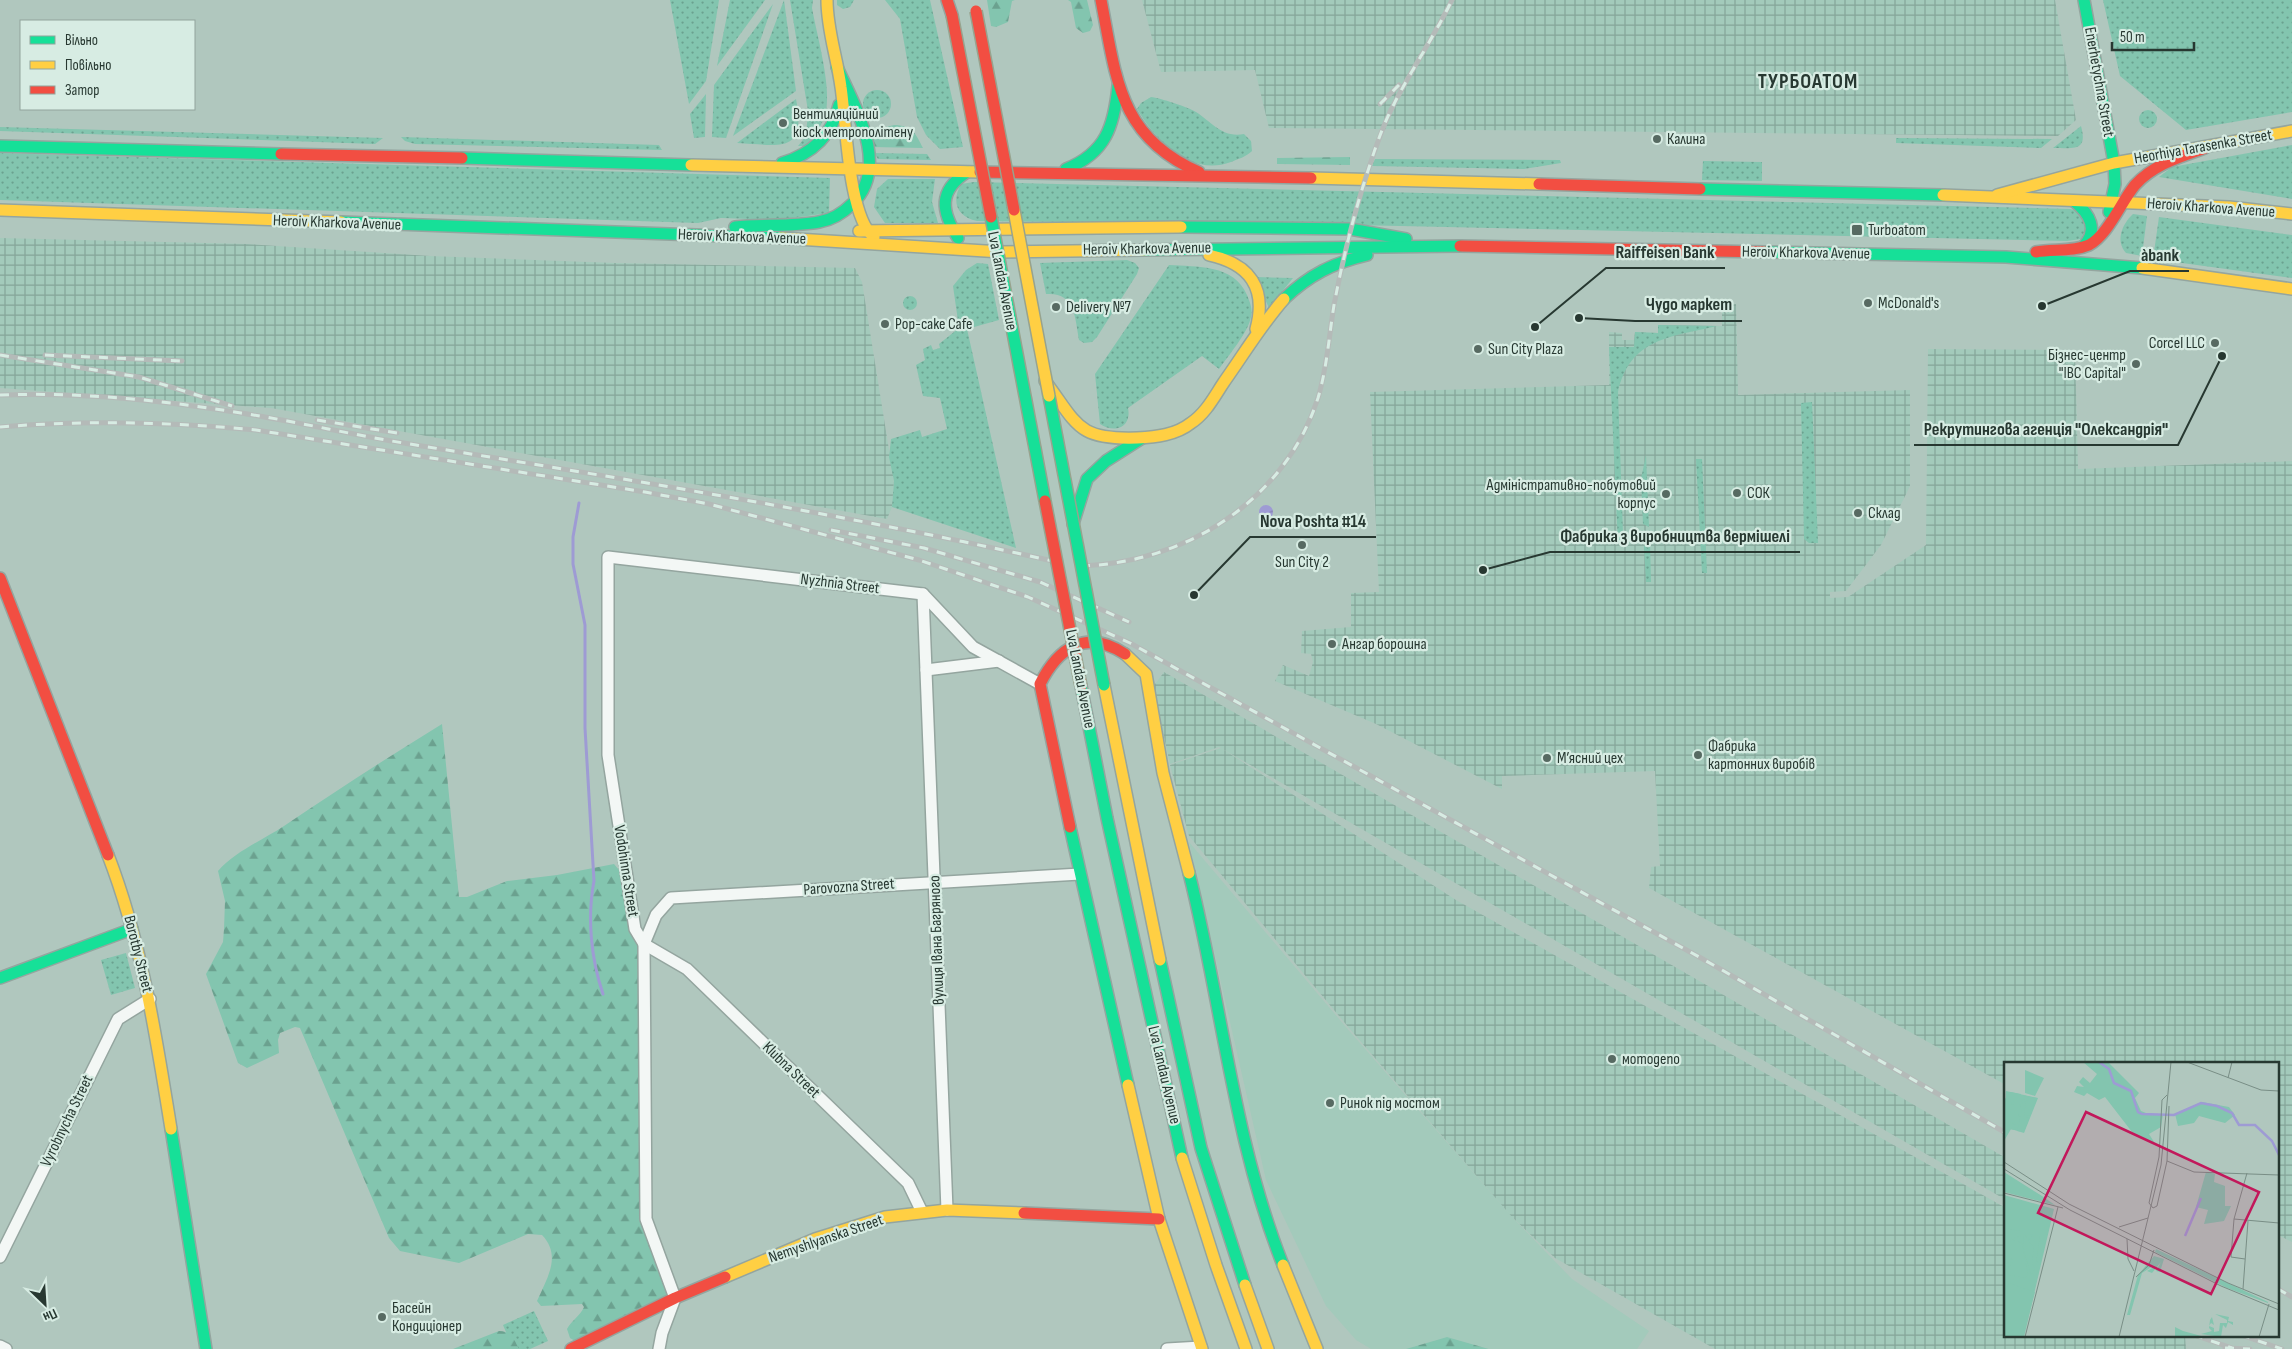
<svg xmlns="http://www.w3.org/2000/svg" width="2292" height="1349" viewBox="0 0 2292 1349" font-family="'Sofia Sans Condensed',sans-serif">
<defs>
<pattern id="industrial-grid" width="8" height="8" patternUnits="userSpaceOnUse" patternTransform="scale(1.25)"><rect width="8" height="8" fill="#a3cabb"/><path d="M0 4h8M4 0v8" fill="none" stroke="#85a599"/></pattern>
<pattern id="green-dots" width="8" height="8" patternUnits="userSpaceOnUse" patternTransform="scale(1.25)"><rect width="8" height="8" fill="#83c5af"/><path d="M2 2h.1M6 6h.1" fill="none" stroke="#6ba18f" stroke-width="1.8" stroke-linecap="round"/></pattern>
<pattern id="forest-firs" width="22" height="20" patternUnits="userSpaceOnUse" patternTransform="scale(1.25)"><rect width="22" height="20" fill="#83c5af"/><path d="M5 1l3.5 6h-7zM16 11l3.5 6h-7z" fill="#6ba18f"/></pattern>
<pattern id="water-ripples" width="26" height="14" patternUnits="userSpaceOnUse" patternTransform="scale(1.25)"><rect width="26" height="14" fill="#9e9bd4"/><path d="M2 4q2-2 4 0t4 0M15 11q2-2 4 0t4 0" fill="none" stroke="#817fad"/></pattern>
</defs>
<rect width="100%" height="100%" fill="#b0c7be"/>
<polygon fill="#a3cabb" points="1189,842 1345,1026 1514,1219 1572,1279 1649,1331 1637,1349 1490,1349 1447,1337 1406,1349 1371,1349 1356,1340 1326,1306 1266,1180"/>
<g fill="url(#industrial-grid)">
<polygon points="1142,0 2055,0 2076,120 2058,136 1269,128 1255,70 1161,72"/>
<polygon points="0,238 247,244 430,256 615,263 855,268 862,282 894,481 892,507 887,519 271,408 0,388"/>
<polygon points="1736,304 1738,395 1910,390 1910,486 1881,545 1846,591 1830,592 1830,598 1848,597 1926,545 1928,349 2075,350 2078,469 2292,461 2292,1242 2278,1235 2278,1063 2006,1063 2006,1085 1649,888 1651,867 1660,866 1655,771 1502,776 1502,789 1376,724 1275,681 1283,665 1309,676 1313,662 1311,654 1301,653 1302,631 1351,627 1351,593 1379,592 1370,392 1609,385 1609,332 1622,333 1622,340 1634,340 1635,332 1658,333 1658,325 1722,326 1722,305"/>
<polygon points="1164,672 2006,1158 2006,1200 1219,747 1170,764 1153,687"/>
<polygon points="1221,748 1456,900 2006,1208 2006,1335 2185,1335 2186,1349 1715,1349 1555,1258 1512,1217 1349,1028 1189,836 1170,765"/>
</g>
<g fill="url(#green-dots)">
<polygon points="670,0 719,0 706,81 689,104"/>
<polygon points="730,0 765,0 717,66"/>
<polygon points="784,0 796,91 733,136"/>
<path d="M790,0H813L812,8C817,36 833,90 825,116C821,127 813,137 806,146H798L806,136L808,111Z"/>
<polygon points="837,0 854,0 850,7 843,9 837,5"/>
<polygon points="885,0 930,0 963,147 940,149 926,135 917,117 900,19"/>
<polygon points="2103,0 2292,0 2292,112 2186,130 2120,76"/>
<polygon points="773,4 726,138 712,137 714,85"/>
<circle cx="877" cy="104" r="14"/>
<polygon points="706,94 705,137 694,138 690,114"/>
<path d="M1151,97C1160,98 1188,107 1196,112C1213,123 1222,138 1244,134L1251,141L1252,151C1246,157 1238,159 1231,162C1191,177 1156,141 1137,109L1141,103Z"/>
<path d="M796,99C807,155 780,145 737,143Z"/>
<circle cx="2148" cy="119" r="9"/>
<path d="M2081,126C2088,152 2074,148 2053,148Z"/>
<polygon points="0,127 383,138 375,144 0,131"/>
<polygon points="401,137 659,145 662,150 415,144 405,141"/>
<polygon points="1896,138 2052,139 2041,148 1896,143"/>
<polygon points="2292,145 2292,199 2159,177 2172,167"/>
<polygon points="0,153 830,178 829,213 778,220 721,218 698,223 0,200"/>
<polygon points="874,153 927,154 931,160 878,159"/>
<polygon points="1375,159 1560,160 1561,163 1524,169 1372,166"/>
<polygon points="1703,161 1762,162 1762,181 1702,180"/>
<polygon points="888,179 935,179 932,202 938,223 885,223 874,207 877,189"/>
<path d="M974,182L2070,209L2079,211L2089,222L2081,239L2067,241L1354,225L977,221C957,217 951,202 961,184Z"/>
<path d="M2133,214L2147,216L2142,256L2126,253C2115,241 2122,224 2133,214Z"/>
<polygon points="2159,217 2292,235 2292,278 2153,259"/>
<path d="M1127,260L1135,263L1139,268L1137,274L1097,337L1092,342L1084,343L1079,340C1075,317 1075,292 1046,294L1040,263Z"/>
<polygon points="977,263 988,264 999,320 967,329 1016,548 892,507 894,481 889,457 891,439 920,430 922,437 947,429 940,398 923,396 916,365 925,360 923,349 931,345 933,350 940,348 939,344 959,328 953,286 966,270"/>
<path d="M1169,265C1197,267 1234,264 1247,295C1250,302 1253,310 1251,317C1248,333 1228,356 1219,369L1202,356L1128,408C1132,427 1115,434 1100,424L1095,374Z"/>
<polygon points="1255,277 1293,278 1269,308"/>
<circle cx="910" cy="303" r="7"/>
<path d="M1658,325L1717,326C1671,337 1630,338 1618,392L1623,534L1618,544L1609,347H1634L1635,332L1658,333Z"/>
<polygon points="1812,402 1818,543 1809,543 1804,539 1801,403"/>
<polygon points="1646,455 1649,527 1643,524 1641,479"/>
<polygon points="1696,459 1702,459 1707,573 1702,573"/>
<polygon points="1650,542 1651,582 1646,582 1644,546"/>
<polygon points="126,953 135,988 111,995 101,960"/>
<polygon points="534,1311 548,1341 530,1349 513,1349 503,1325"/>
</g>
<g fill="url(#forest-firs)">
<polygon points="987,0 1015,0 1012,1 1008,22 996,27 991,26"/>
<polygon points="1068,0 1087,0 1093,25 1090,31 1083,33 1076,28 1071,2"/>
<path d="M894,125C912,125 916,134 923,148L871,147L866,132Z"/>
<polygon points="1350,157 1350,165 1277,164 1277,158"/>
<path d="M442,724L459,897H467L507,881L557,875L614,864L619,870L635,929L644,944L646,1219L675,1298L580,1344L570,1338L567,1329C572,1320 580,1316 584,1307L582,1304L541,1306L537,1301C547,1278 562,1256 542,1235L528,1234L459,1263L400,1251L389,1238L300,1028L295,1027L280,1033L278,1040L279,1053L247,1068L238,1063L206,974L223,942L224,929L225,901L218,871C236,851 261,841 284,826C336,791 388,757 442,724Z"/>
<path d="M499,1331C511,1331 514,1339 519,1349H453Z"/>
<polygon points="1447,1337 1489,1349 1406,1349"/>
</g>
<circle fill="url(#water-ripples)" cx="1266" cy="512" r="7"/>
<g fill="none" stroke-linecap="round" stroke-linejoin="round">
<path stroke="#9e9bd4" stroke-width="3" d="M579,503L573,537V564L585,625V728L594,881C587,917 591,959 603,994"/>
<defs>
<g id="street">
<polyline points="923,594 947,1210"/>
<polyline points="926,670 999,661"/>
<polyline points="922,1212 908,1183 687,969 644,944 656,915 671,898 1080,874"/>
<polyline points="0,1257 118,1019 150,999"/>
<polyline points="0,1346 6,1349"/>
<polyline points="659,1349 662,1333 675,1298 646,1219 644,944 635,929 608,755 608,557 923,594 973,647 1040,684"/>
<polyline points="1167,1349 1201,1347"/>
</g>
<g id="fast">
<polyline points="2084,0 2114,163"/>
<polyline points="0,146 281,154"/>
<polyline points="462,158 691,165"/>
<path d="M782,163C812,154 832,136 839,105"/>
<path d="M1066,169C1106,153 1114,126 1118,86"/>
<polyline points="1700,189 1943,195"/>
<path d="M2074,201C2090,214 2099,230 2083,247"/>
<polyline points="2109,212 2115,184 2114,163"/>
<polyline points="341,222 781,238"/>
<path d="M735,227C763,224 791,227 819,222C831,220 843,213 852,204C891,167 855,107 837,67"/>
<polyline points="1181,227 1350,229 1406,239"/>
<path d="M958,238C941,211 938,191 967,172"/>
<polyline points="1144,250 1460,246"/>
<polyline points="1765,252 2006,257 2142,268"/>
<path d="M1284,299C1309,275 1333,263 1367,255"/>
<polyline points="1073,524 1087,479 1106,461 1142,438"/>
<polyline points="1081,686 1107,818 1182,1158"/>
<polyline points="1070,827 1128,1085"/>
<path d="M1189,873C1222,1003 1233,1139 1283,1265"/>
<polyline points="1160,960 1201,1148 1245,1285"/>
<polyline points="0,978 132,929"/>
<polyline points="171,1129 206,1349"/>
</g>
<g id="slow">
<path d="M827,0C827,30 837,57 841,87C846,119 848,218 874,237"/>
<polyline points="691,165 980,172"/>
<polyline points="1311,178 1539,184"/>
<polyline points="1943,195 2229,207 2292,214"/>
<polyline points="1997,195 2114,163 2292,131"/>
<polyline points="0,210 341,222"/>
<polyline points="859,231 1181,227"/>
<polyline points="781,238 1001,252 1144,250"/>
<path d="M1209,255C1250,264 1267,288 1256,329"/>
<polyline points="2142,268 2292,289"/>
<path d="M1045,381C1078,425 1077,440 1137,438C1156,437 1176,435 1191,423C1206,413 1214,397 1224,382C1244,354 1261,325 1284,299"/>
<polyline points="1125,654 1146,674 1163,773 1189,873"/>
<polyline points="1104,685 1160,960"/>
<path d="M108,855C142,943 156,1036 171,1129"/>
<polyline points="1128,1085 1159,1219 1202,1349"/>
<polyline points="1182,1158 1216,1265 1246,1349"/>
<polyline points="1283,1265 1317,1349"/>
<polyline points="725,1277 815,1239 885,1217 947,1210 1024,1213"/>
<polyline points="1245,1285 1268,1349"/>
</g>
<g id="jam">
<polyline points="947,0 952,15"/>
<path d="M1101,0C1116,76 1118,137 1199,172"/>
<polyline points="281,154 462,158"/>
<polyline points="980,172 1311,178"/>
<polyline points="1539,184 1700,189"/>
<polyline points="1460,246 1765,252"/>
<path d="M2036,252C2053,249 2073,252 2089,245C2108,235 2121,202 2135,185C2154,164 2180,157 2205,148"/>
<polyline points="0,578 108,855"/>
<path d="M1070,827L1040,684C1058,648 1086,628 1125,654"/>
<polyline points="1024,1213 1159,1219"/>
<polyline points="571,1349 675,1298 725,1277"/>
</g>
</defs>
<use href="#street" stroke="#94a59f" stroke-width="14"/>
<use href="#fast" stroke="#94a59f" stroke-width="14"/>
<use href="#slow" stroke="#94a59f" stroke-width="14"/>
<use href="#jam" stroke="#94a59f" stroke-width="14"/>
<use href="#street" stroke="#f3f7f5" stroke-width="11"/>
<use href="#fast" stroke="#16e098" stroke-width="11"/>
<use href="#slow" stroke="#ffcf43" stroke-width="11"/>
<use href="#jam" stroke="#f24e42" stroke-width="11"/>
<defs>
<g id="rail">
<polyline points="1380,104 1399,85"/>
<polyline points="0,355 139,377 232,406"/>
<polyline points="45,355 182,361"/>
<path d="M0,395C80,392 162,400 241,413C300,422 357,436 416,445C630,480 845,514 1057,562"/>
<polyline points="317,420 397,433"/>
<path d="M0,427C86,420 170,422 256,430L645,492L709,504L919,560L1028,597L1130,643L1701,958L2006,1133"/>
<polyline points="831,530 924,548 1040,582 1129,622"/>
<path d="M1081,566C1185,563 1285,501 1318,398C1327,368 1329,336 1334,305C1342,263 1352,221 1365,180C1373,155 1381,129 1393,106C1411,70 1434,37 1452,0"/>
<polyline points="2278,1289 2292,1297"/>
<polyline points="2194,1335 2232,1348"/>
<polyline points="2241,1335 2282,1349"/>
<polyline points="2225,1348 2250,1349"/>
</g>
</defs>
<use href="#rail" stroke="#b4bab8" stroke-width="5"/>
<use href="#rail" stroke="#d7ece3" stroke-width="3" stroke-dasharray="9" stroke-linecap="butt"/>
<defs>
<g id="fast-bridge">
<polyline points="991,217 1045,501"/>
<polyline points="1049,396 1104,685"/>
</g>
<polyline id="slow-bridge" points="1014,210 1049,396"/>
<g id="jam-bridge">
<polyline points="976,11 1014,210"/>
<polyline points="952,15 991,217"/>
<polyline points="1045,501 1081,686"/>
</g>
</defs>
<use href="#fast-bridge" stroke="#97a38e" stroke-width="14" stroke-linecap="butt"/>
<use href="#slow-bridge" stroke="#97a38e" stroke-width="14" stroke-linecap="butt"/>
<use href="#jam-bridge" stroke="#97a38e" stroke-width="14" stroke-linecap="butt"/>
<use href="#fast-bridge" stroke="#16e098" stroke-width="11"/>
<use href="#slow-bridge" stroke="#ffcf43" stroke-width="11"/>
<use href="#jam-bridge" stroke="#f24e42" stroke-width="11"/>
</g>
<g fill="#576a62" stroke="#d7ece3" stroke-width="2">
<circle cx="783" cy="123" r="5"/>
<circle cx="1657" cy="139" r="5"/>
<rect x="1851" y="224" width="12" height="12" rx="2.5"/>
<circle cx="1868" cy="303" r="5"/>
<circle cx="1056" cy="307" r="5"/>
<circle cx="885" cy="324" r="5"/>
<circle cx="2215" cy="343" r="5"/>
<circle cx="1478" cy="349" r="5"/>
<circle cx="2136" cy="364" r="5"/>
<circle cx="1737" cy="493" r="5"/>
<circle cx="1666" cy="494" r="5"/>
<circle cx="1858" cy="513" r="5"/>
<circle cx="1302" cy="545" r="5"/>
<circle cx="1332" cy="644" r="5"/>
<circle cx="1698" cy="755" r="5"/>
<circle cx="1547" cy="758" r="5"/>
<circle cx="1612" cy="1059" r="5"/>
<circle cx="1330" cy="1103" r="5"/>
<circle cx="382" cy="1317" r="5"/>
</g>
<g text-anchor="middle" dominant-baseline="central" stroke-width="4.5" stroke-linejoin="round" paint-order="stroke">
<g font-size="16" fill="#273831" stroke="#d7ece3">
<text transform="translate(2099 82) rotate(80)">Enerhetychna Street</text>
<text transform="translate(2203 147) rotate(-10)">Heorhiya Tarasenka Street</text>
<text transform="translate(2211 208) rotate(4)">Heroiv Kharkova Avenue</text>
<text transform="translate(337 223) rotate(2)">Heroiv Kharkova Avenue</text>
<text transform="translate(742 237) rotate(2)">Heroiv Kharkova Avenue</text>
<text transform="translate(1147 249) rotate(-1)">Heroiv Kharkova Avenue</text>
<text transform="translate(1806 253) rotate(1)">Heroiv Kharkova Avenue</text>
<text transform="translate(1002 281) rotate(79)">Lva Landau Avenue</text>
<text transform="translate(840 584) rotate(7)">Nyzhnia Street</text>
<text transform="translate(1080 679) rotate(79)">Lva Landau Avenue</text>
<text transform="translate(626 871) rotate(81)">Vodohinna Street</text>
<text transform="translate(849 887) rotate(-4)">Parovozna Street</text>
<text transform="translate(937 940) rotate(-92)">вулиця Івана Багряного</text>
<text transform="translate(138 954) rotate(76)">Borotby Street</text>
<text transform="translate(791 1070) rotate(44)">Klubna Street</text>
<text transform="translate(1164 1075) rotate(77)">Lva Landau Avenue</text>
<text transform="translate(67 1121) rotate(-64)">Vyrobnycha Street</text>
<text transform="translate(826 1239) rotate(-19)">Nemyshlyanska Street</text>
</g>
<g font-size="16" fill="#273831" stroke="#d7ece3" text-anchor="start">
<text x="793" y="114">Вентиляційний<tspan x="793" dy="18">кіоск метрополітену</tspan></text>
<text x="1667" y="139">Калина</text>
<text x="1868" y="230">Turboatom</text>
<text x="1878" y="303">McDonald's</text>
<text x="1066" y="307">Delivery №7</text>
<text x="895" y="324">Pop-cake Cafe</text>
<text x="2205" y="343" text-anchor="end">Corcel LLC</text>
<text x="1488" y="349">Sun City Plaza</text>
<text x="2126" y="355" text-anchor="end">Бізнес-центр<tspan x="2126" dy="18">"IBC Capital"</tspan></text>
<text x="1656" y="485" text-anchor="end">Адміністративно-побутовий<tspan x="1656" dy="18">корпус</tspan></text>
<text x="1747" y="493">СОК</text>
<text x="1868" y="513">Склад</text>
<text x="1302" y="562" text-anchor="middle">Sun City 2</text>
<text x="1342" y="644">Ангар борошна</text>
<text x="1708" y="746">Фабрика<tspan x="1708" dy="18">картонних виробів</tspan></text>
<text x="1557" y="758">М’ясний цех</text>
<text x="1622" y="1059">мотодепо</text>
<text x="1340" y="1103">Ринок під мостом</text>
<text x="392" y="1308">Басейн<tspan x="392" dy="18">Кондиціонер</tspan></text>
</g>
<g font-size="21" font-weight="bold" letter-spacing="1" fill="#273831" stroke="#d7ece3">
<text x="1808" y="81">ТУРБОАТОМ</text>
</g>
</g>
<g transform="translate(2004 1062)">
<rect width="275" height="275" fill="#b0c7be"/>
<path d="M2,29L34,36L20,71L7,67L0,79ZM0,110L38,134L51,143L0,130ZM0,133L50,147L20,275H0ZM152,187L264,240V241L223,226L151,190ZM150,194L160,197L156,210L152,209L157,200L148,211L143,209L150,205L149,204L138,211L126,253H123L134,213ZM211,252L225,255L224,259L229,260V263L224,260L222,266L219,263L217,275L197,272L208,269L205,266L206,258L208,255L210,263L207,261L205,264L210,266V270L215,269L216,261H223V258ZM171,265L179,269L201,275H171Z" fill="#83c5af"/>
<path d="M79,0H104L135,31L131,36L137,49L147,53L159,52L157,65L145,72L152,83L128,70L101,35L95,38L83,31L80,34L70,30L73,24L80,25L75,20L79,15L86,21L93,12ZM21,8L40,16L31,34L21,31ZM7,30L17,32V37L21,38L18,42L10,38L7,42L17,43L14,54L25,56L20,70L13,69L16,57L14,62L4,60L12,63V68L2,67L4,70H0V38ZM18,33L33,36L26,54L20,53L22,39L26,36ZM202,110L211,112L210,120L221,124V144H227L220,159L200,162L204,148L192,145ZM0,166L16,169L17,174L7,177L18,181L24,213L21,216L0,212L9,199L7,196L0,206ZM20,172L24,177L25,172L29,173L24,179L30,185L28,201L31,207L27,213L19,186ZM36,174H43L37,198L32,201ZM5,221L31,230L19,275H8L10,268L3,271L5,275H0V230Z" fill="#83c5af"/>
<path d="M198,40L225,45L231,53L221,61L195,54L190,61L174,64L171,52Z" fill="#83c5af"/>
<path fill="none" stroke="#9e9bd4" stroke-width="2.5" d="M95,0L105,7L110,21L127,29L134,50L138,52L170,53L197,41L213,44L228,51L235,63H251L268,79L275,93M181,174L197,136"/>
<path fill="none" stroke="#798e86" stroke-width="1" d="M183,0L257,28L275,29M224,16L228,0M163,33L158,38L155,95L145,141L149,146L153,144L163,99L165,44M163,99L190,110L275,113M0,100L65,142L224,221L275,242M0,107L66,148L217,224L275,248M0,131L59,146M230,157L275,161M115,165L144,156M123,177L124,197L130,209M241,197L227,195L230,157L243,111M132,215L145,203L150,188M239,227L244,159M21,275L54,145M115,275L157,103L167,0M255,275L265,242"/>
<path fill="#c2185b" fill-opacity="0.15" stroke="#c2185b" stroke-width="2.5" d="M82,50L255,130L207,232L34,151Z"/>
<rect width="275" height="275" fill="none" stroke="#273831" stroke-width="2.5"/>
</g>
<path fill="none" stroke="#273831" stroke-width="2" d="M1535 327L1606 268H1725M2042 306L2130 271H2189M1579 318L1635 321H1742M2222 356L2178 445H1914M1194 595L1250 537H1376M1483 570L1550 552H1800"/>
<g fill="#273831" stroke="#d7ece3" stroke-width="2">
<circle cx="1535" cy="327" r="5"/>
<circle cx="2042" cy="306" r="5"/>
<circle cx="1579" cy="318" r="5"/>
<circle cx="2222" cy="356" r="5"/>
<circle cx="1194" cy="595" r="5"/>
<circle cx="1483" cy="570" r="5"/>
</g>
<g font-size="18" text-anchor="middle" font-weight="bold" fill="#273831" stroke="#d7ece3" stroke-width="4.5" stroke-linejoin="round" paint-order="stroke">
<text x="1665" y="258">Raiffeisen Bank</text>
<text x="2160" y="261">àbank</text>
<text x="1689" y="310">Чудо маркет</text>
<text x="2046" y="435">Рекрутингова агенція "Олександрія"</text>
<text x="1313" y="527">Nova Poshta #14</text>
<text x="1675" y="542">Фабрика з виробництва вермішелі</text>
</g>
<rect x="20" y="20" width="175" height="90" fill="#d7ece3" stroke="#91a49c"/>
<rect x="30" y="36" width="25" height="8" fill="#16e098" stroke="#91a49c"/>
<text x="65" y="45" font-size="15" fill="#273831">Вільно</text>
<rect x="30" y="61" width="25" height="8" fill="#ffcf43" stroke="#91a49c"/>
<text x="65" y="70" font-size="15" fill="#273831">Повільно</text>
<rect x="30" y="86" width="25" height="8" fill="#f24e42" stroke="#91a49c"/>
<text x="65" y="95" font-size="15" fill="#273831">Затор</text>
<g transform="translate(45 1304) rotate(155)" stroke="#d7ece3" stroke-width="4" paint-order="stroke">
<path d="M0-4L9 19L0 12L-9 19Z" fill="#273831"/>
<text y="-8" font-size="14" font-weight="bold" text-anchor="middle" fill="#273831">Пн</text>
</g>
<path d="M2112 42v8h82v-8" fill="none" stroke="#273831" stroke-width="2.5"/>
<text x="2120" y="42" font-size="15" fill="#273831" stroke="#d7ece3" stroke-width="4" paint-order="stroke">50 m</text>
</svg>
